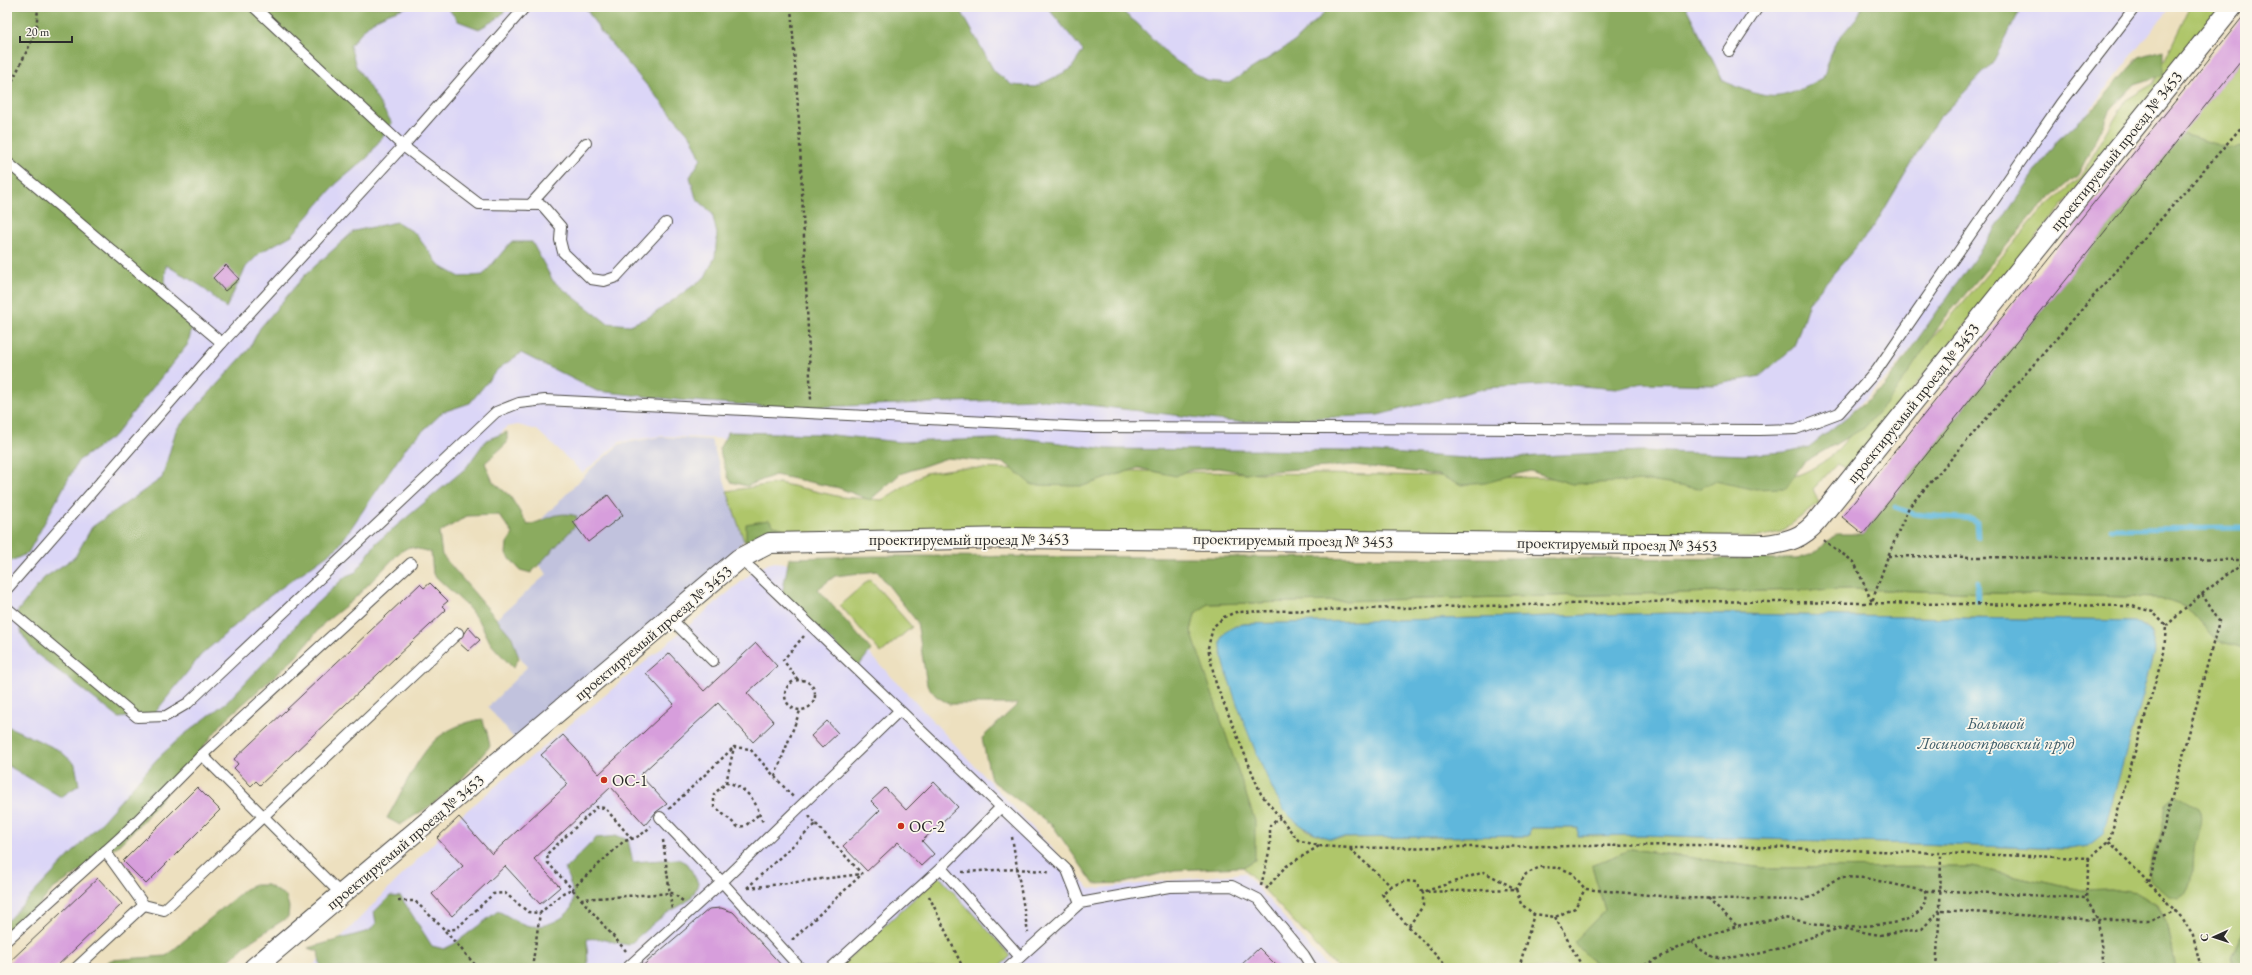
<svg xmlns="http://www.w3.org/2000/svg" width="2252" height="975" viewBox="0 0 2252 975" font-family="'EB Garamond',serif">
<rect width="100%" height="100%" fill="#fbf7ec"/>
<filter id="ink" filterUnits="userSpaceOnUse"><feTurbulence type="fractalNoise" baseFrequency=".025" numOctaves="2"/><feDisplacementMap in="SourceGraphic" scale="8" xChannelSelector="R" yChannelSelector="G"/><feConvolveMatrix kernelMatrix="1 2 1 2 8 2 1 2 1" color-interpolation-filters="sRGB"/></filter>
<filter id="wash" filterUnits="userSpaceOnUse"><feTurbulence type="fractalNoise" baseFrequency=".012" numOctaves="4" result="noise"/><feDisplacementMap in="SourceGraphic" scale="16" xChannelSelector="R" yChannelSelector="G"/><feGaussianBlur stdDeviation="0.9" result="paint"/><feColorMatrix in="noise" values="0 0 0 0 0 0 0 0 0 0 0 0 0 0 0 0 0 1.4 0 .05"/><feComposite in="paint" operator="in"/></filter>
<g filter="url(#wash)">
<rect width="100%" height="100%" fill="#ede0bf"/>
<g fill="#dbd6f7">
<polygon points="7,7 2170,7 2107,87 1893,371 1828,436 1799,458 1744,470 999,452 662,436 620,442 583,473 537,430 518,425 507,427 7,922"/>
<polygon points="772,562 785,563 1090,889 1245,873 1328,968 311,968 459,817 754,571"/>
</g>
<polygon fill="#c1c2dd" points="660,437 711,440 744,541 659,621 517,742 488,707 527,667 495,620 547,574 530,556 539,522 592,468 620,444"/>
<g fill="#afc66b" stroke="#6d784b" fill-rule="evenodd">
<path d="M2190,7H2225L1847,469L1837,464L1813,489L1819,503L1781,532L1759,537L771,533L744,541L727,491L779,483L841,497L882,500L925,473L959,468L1740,481C1784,480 1798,481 1834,454L2039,213L2079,179L2126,100L2153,84Z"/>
<polygon points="2245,56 2245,146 2229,148 2182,134"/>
<polygon points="870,579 912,627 881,653 840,605"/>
<path d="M1851,589L2160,598L2188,608L2218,641L2245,648V926L2231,957L2236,968H2176L2168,926L2158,905L2137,893L2110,889L2081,890L1972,867L1763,868L1631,849L1592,866L1605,910L1590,960L1598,968H1431L1426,963L1421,968H1337L1243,867L1255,860L1191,631L1195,614L1208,604ZM1673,613L2134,621L2146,627L2153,637L2088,846L2069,849L1642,835L1578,836L1579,828H1529V836L1328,838L1306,830L1256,753L1228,673L1221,642L1235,626L1244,624Z"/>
<polygon points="939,876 1011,956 998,968 838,968"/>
</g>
<g fill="#8bab5f" stroke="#5b6b45">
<path d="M7,7H407C376,17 370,20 350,46L356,66L392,123L368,157L336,184L292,235L261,252L246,267L226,308L201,286L166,265L165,284L192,328L188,344L114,436L78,461L28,553L7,563Z"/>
<polygon points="447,7 509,7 498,18 479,29 458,21"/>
<path d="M585,7H959L994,71L1012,85L1035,87L1071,69L1083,51L1047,7H1117L1138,24L1170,57L1207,81L1229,83L1294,42L1323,14L1326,7H1686L1723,81C1772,101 1776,103 1823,78L1835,43L1858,16L1862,7H2022L1992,64L1937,120L1875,225L1809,302L1794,347L1760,376L1714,385L1643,383L1616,389L1559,384L1486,388L1378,415L1235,422L1036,399L789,408L679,400L597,391L521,353L498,369L470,403L443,412L408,445L338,547L267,598L201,655L154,714L119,718L34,652L22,634L17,612L44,578L75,557L92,527L162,478L176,430L249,349L260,328L304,276L354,231L397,222L415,233L440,266L460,277L483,275L511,242H532L553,281L607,323L630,325L651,316L705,277L715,257L717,234L712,213L696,198L690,177L701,159L692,138L601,32Z"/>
<polygon points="2163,50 2163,75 2135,84 2112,108 2078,175 2037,210 1944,319 1895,393 1864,428 1804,462 1786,488 1752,489 1715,481 1699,489 1649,481 1572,484 1530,471 1485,483 1462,485 1438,475 1354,465 1246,473 1219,468 1188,470 1176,476 1138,468 1083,486 1032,485 1005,463 947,458 900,474 870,500 839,488 775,475 747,486 731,482 728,477 719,449 728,432 824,434 899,442 1022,438 1106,449 1358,451 1480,459 1642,451 1744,455 1785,452 1809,447 1884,387 2058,140 2095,107 2139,57"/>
<polygon points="2182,134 2229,148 2245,146 2245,648 2218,641 2188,608 2160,598 1851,589 1208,604 1195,614 1191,631 1255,821 1255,860 1243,867 1175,870 1124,883 1094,884 1053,826 991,780 982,738 1018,704 949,704 936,696 927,685 917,622 877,571 835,576 818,589 871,650 858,667 782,594 789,558 876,556 1797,559 1813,554 1837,534 1863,534"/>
<path d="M507,432V443L485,463L493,482L510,496L528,525C548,520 556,510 577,516L575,526L531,573L520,570L506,554L507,543L513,534L499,515L467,516L439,533L442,555L512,637L519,658L513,668L491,644L481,624L467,606L433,574L431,552L409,547L400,552L353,600L324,623L295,658L225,720L142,822L119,845L52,890L29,917L7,935V921L98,826L157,759L181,737L228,701L277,649L305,614L346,576L356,572L376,543L466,468L486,440Z"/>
<polygon points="769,520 774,526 783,528 787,537 750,545 746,544 746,524"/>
<path d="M482,719L487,732L490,746L459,782L430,806L400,825L387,818C400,796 416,759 434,741C447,729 465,722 482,719Z"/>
<polygon points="7,726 59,750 75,764 79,785 61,797 7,765"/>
<path d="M2176,795L2199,808C2207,822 2195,837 2194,851C2193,862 2194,878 2189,888C2187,893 2182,895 2178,898L2169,896L2149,879L2148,868L2162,830L2166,803Z"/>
<path d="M618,836L628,840L633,862L678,859L688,864L698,883C692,905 679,904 663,916C651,925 640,935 629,945C615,943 599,937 587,939L588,968H323L320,964L318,951L308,948L369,931L376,923L374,912L390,896L401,897L432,946L444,949L454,944L498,911C507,915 516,922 526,925C541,930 570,919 573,903C575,892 568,879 565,869L596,838Z"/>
<polygon points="1631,849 1763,868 1972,867 2081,890 2110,889 2137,893 2157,905 2168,926 2176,968 2065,968 2059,963 2052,968 1598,968 1574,942 1605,910 1592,866"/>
<polygon points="255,885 267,885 286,896 289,907 288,917 248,943 221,968 97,968 111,960 166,956 245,889"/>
<polygon points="2245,926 2245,968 2236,968 2231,957"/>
</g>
<path fill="#5eb7dc" stroke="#447184" d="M1673,613L2135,621C2148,628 2152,634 2155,649L2103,834L2088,846L2069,849L1642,835L1578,836V828H1530L1529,836L1328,838C1311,832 1297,825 1285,811C1270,792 1217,663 1221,641C1224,630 1234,626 1244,624Z"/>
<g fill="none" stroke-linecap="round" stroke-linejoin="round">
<g stroke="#5eb7dc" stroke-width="5">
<polyline points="1895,507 1914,514 1971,519 1977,522 1978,537"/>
<polyline points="2111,529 2245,528"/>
<polyline points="1977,582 1978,601"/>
</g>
</g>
<g id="blocks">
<g fill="#d79edc">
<polygon points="2245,14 2245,56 1863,534 1842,517"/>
<polygon points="226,265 239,279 225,291 213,278"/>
<polygon points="608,495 623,515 588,542 573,522"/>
<polygon points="430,583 448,601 442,606 446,610 260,785 256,781 251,786 234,768 238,764 234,759 420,584 424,588"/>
<polygon points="468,627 480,640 468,651 458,642"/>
<polygon points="756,643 777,666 747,693 774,722 753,742 718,703 640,775 667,804 656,812 645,825 611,787 534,859 560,887 540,904 505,866 452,916 432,894 463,866 437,838 459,817 492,854 568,784 541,755 563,735 599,774 674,704 646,673 669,653 704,691"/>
<polygon points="827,721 838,733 822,748 811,736"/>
<polygon points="934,782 958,807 922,841 934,854 921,866 898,842 867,871 843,846 880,810 871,801 885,788 906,810"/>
<polygon points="197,787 220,810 146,884 123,861"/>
<polygon points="98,878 122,904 55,968 7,968 7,964"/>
<polygon points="721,908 733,912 784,968 640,968 709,909"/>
<polygon points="1259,948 1279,968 1238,968"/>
</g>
</g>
</g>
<g filter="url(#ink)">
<use href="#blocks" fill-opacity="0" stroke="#484641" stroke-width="1"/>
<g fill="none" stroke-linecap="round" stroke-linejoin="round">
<defs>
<g id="lane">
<polyline points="254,7 403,146 479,204 542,205 561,227 560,240 563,252 591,279 604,281 616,277 666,223"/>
<polyline points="1729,51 1758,7"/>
<polyline points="7,162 222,343"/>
<polyline points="530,205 586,143"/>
<polyline points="739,559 754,571 1067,870 1080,903"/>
<polyline points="7,589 222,343 403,146 525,7"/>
<polyline points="7,608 137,717 166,716 188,703 496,412 519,403 545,400 1086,427 1760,430 1796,429 1839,413 1877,370 2061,103 2135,7"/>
<polyline points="670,618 713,661"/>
<polyline points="202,755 342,895"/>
<polyline points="1001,807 941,868 1020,957"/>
<polyline points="660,817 722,882 899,711"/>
<polyline points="105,851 144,905 164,910 458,633"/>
<polyline points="7,940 121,837 202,755 411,563"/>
<polyline points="76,968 144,905"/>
<polyline points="627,968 722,882 800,968"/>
<polyline points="831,968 941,868"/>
<polyline points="1008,968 1080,903 1169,887 1232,886 1258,899 1304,955 1312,968"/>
</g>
<path id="street" d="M254,968L739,559L770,543L1011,538L1766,545C1788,542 1803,538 1817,521L2232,7"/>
</defs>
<use href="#lane" stroke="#484641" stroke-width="12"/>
<use href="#street" stroke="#484641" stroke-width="22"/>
<g stroke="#484641" stroke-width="2.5" stroke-dasharray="3 3" stroke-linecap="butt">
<polyline points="791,7 799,122 811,400"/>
<polyline points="7,92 36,32 38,7"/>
<polyline points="1823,540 1854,562 1872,602 1888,556 1909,507 2245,123"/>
<polyline points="1888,556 2245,560"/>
<polygon points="1689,601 2132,606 2153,612 2166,626 2164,652 2109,841 2089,858 1696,845 1350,848 1319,846 1298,840 1261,794 1216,684 1208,648 1213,627 1224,617 1236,612"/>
<polyline points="2166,626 2202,594 2245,561"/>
<circle cx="800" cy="695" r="15"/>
<polyline points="798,680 783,660 804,636"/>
<polyline points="775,776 800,711"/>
<polyline points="726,783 734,747 750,749 793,797"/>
<polyline points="669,809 734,747"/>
<path d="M758,815L745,826L738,827L714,806V794L726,783C738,783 751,795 756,805C760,812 758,815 764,823"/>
<polyline points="816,824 862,874"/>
<polyline points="1012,837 1028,933"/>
<path d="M632,839L605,808L597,807L547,854L548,863L572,889L624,841C637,838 642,835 651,826"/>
<polyline points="663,840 672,910"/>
<polyline points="2109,841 2183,919 2193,936 2201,968"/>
<polyline points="1350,849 1391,886 1406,881 1416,882 1423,892 1484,872 1516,889 1526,874 1540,867 1560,868 1572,873 1585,889 1681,898 1803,900 1817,894 1831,882 1842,877 1865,878 1925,891 1932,891"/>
<polyline points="2089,858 2086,898 2098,920 2104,968"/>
<path d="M962,872C991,871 1022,866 1051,873"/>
<polyline points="2149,883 2219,621 2202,594"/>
<polyline points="1261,886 1270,848 1270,825 1280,818"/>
<polyline points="1391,886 1382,894 1395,912 1448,968"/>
<polyline points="747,888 816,824 809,816"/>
<polyline points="748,888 862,874"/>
<polyline points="1266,889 1285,867 1319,846"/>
<polyline points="1950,891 2086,898"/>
<polyline points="929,896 963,968"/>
<polyline points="1708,898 1737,926"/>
<polyline points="581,899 626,951"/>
<polyline points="398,901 415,901 445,930 456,929 493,894 505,893 528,912 540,913 563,893 572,889 581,899 672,893 683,901"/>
<polyline points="1555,917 1583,968"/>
<polyline points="1409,926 1423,906 1423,892 1516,889 1521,904 1534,914 1555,917 1575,908 1585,889"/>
<path d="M1846,927C1872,924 1931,929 1925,891"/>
<polyline points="445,931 478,968"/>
<polyline points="792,940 862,874"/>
<path d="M1691,942C1699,948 1708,956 1718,958C1722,959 1728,957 1733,957C1773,955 1803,938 1841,928"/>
<polyline points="532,968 540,913"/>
<polyline points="1519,968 1534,914"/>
<polyline points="1639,968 1690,942 1737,926 1784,918 1880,935 1922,929 1940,910 1941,853"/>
<polyline points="1936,968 1940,910 2098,920 2150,920 2176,911"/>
</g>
<use href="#lane" stroke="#fff" stroke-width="10"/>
<use href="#street" stroke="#fff" stroke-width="20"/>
<polyline stroke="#484641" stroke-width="2.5" stroke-dasharray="3 3" stroke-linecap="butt" points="1932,891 1950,891"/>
</g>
</g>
<g fill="#c8321e" stroke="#fbf7ec" stroke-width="1.5">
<circle cx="604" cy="780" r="4"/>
<circle cx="901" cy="826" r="4"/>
</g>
<g text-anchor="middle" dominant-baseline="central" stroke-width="3.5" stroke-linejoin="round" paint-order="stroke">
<g font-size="16" fill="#2b2b2b" stroke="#fbf7ec">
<text transform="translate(2116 151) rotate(-51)">проектируемый проезд № 3453</text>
<text transform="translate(1913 403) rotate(-51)">проектируемый проезд № 3453</text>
<text x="969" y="539">проектируемый проезд № 3453</text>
<text transform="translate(1293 540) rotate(1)">проектируемый проезд № 3453</text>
<text transform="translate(1617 544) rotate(1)">проектируемый проезд № 3453</text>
<text transform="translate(653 633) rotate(-40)">проектируемый проезд № 3453</text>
<text transform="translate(405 842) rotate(-40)">проектируемый проезд № 3453</text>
</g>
<g font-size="16" fill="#2b2b2b" stroke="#fbf7ec" text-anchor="start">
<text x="612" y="780">ОС-1</text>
<text x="909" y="826">ОС-2</text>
</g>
<g font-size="17" font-style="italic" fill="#3d5c69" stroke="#fbf7ec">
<text x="1996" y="723">Большой<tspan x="1996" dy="20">Лосиноостровский пруд</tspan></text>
</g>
</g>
<rect width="2252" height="975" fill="none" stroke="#fbf7ec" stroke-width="24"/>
<g transform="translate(2214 937) rotate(267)" stroke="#fbf7ec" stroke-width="3" paint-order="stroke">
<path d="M0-3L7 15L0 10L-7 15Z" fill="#2b2b2b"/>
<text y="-6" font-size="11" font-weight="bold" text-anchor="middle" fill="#2b2b2b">С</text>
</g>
<path d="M20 36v6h52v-6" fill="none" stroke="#2b2b2b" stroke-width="2"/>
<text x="26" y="36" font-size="12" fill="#2b2b2b" stroke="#fbf7ec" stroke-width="3" paint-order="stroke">20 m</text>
</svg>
